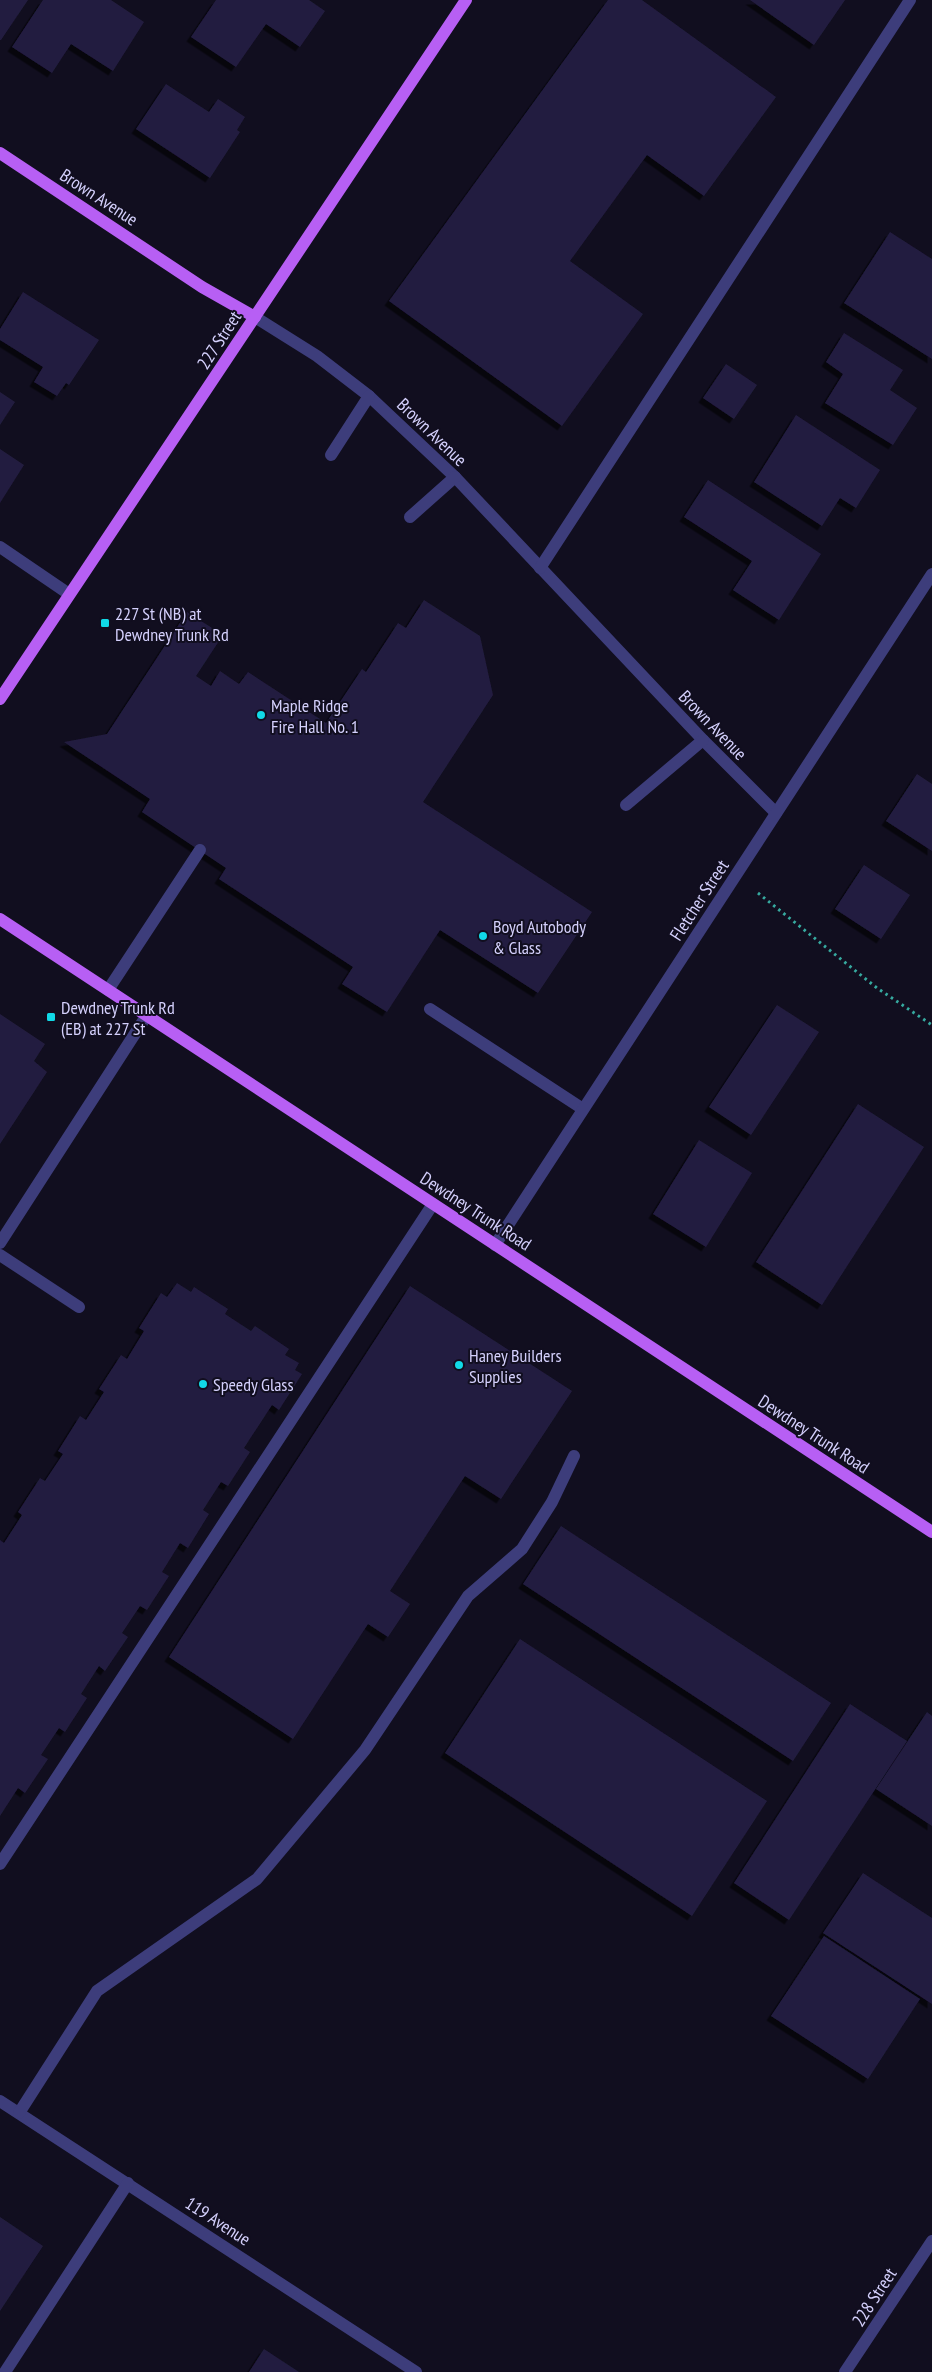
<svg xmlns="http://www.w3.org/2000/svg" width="932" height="2372" viewBox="0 0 932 2372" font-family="'PT Sans Narrow',sans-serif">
<defs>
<filter id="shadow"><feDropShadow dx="-4.5" dy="4.5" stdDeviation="0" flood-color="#0009"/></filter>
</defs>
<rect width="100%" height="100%" fill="#110e1f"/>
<g fill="#221c3f" filter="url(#shadow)">
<polygon points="0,0 28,0 1,40 0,40"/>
<polygon points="43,0 111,0 144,22 113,71 71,44 52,73 12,47"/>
<polygon points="216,0 309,0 325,11 300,47 266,24 236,67 191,37"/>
<polygon points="608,0 642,0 776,97 704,196 647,155 570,261 643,314 562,426 389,301"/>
<polygon points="750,0 845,0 814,45"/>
<polygon points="166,84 209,112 218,99 245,117 237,130 240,132 210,178 136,129"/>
<polygon points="890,232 932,259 932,359 844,303"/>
<polygon points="23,292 99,340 69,385 66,383 57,396 34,382 43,367 0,340 0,329"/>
<polygon points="844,333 903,370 890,390 917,408 893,445 825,403 843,374 826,362"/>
<polygon points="726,364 757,385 734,419 703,398"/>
<polygon points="0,392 15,402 0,425"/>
<polygon points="796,415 880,470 856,508 840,498 822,526 754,482"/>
<polygon points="0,449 24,465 0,503"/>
<polygon points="708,480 821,554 779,620 733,590 752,561 684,517"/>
<polygon points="424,600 480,636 493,695 423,802 592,912 538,993 440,930 387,1012 342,984 353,967 219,879 226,868 142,812 150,799 64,742 107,734 187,612 223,635 196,676 211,686 220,671 239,684 248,672 326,723 362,669 366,672 398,623 406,628"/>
<polygon points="917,774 932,784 932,851 886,821"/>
<polygon points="864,865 910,895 881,939 835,909"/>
<polygon points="777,1005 819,1032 751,1135 709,1107"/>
<polygon points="0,1014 45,1044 34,1061 47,1072 0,1144"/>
<polygon points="858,1104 924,1147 822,1305 756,1262"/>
<polygon points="699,1140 752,1173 706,1247 653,1214"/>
<polygon points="177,1283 191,1292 194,1287 228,1309 225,1314 251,1331 255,1326 289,1349 285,1355 299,1363 295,1370 302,1374 279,1410 272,1405 244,1448 250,1452 228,1486 221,1482 203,1510 209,1514 188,1548 180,1543 162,1572 169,1576 147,1610 140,1606 122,1633 128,1637 105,1671 99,1666 81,1694 87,1698 65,1732 59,1728 41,1755 48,1759 25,1793 18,1788 0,1816 0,1540 4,1543 22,1515 18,1512 40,1478 45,1481 63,1454 58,1451 80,1416 86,1420 104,1392 99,1389 121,1355 127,1359 144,1331 139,1328 161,1293 167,1297"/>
<polygon points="410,1286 572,1391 501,1499 465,1476 390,1591 410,1604 388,1637 368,1624 293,1739 169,1657"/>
<polygon points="561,1526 831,1703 793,1761 523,1584"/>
<polygon points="520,1639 767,1801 692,1916 445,1753"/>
<polygon points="850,1704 907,1741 789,1920 734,1883"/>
<polygon points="927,1712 932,1716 932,1826 876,1789"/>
<polygon points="863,1873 932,1918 932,2004 823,1933"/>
<polygon points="824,1936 920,1999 868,2079 771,2016"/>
<polygon points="0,2217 43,2246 0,2311"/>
<polygon points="264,2349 299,2372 249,2372"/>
</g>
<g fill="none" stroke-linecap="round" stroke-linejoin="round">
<polyline stroke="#36a99f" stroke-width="3" stroke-dasharray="2.5 4" stroke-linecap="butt" points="758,893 877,988 932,1025"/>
<g stroke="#3d3d7b" stroke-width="12">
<polyline points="255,317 317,356 369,396 455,477 703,740 776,813"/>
<polyline points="331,455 369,396"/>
<polyline points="410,517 455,477"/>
<polyline points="0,547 69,594"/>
<polyline points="540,568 910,0"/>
<polyline points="626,805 703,740"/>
<polyline points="108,990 200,850"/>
<polyline points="430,1009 583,1109"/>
<polyline points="0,1243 147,1015"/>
<polyline points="495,1245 932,574"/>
<polyline points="0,1255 79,1307"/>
<polyline points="0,1864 433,1204"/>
<polyline points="0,2101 416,2372"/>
<polyline points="19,2113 97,1991 257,1879 365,1750 468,1596 522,1549 552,1502 574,1456"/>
<polyline points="5,2372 128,2183"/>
<polyline points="845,2372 932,2241"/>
</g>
<g stroke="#b75ff4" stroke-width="12">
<polyline points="0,153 202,287 255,317"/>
<polyline points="0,699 466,0"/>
<polyline points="0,919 932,1532"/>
</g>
</g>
<g fill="#11d9e7" stroke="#110e1f" stroke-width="2">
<rect x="100" y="618" width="10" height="10" rx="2.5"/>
<circle cx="261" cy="715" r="5"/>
<circle cx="483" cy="936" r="5"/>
<rect x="46" y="1012" width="10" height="10" rx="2.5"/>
<circle cx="459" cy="1365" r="5"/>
<circle cx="203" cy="1384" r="5"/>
</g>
<g text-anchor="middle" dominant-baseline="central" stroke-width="4" stroke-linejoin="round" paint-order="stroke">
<g font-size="18" fill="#d4d0fc" stroke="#110e1f">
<text transform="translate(99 197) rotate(33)">Brown Avenue</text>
<text transform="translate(219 340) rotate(-57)">227 Street</text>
<text transform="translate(432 432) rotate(44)">Brown Avenue</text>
<text transform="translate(713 725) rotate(46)">Brown Avenue</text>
<text transform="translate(699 900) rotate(-57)">Fletcher Street</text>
<text transform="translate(476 1211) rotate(33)">Dewdney Trunk Road</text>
<text transform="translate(814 1434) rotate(33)">Dewdney Trunk Road</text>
<text transform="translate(218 2221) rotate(33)">119 Avenue</text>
<text transform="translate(874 2297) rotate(-57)">228 Street</text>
</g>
<g font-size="18" fill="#d4d0fc" stroke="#110e1f" text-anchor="start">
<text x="115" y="613">227 St (NB) at<tspan x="115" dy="21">Dewdney Trunk Rd</tspan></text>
<text x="271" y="705">Maple Ridge<tspan x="271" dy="21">Fire Hall No. 1</tspan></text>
<text x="493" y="926">Boyd Autobody<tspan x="493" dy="21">&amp; Glass</tspan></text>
<text x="61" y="1007">Dewdney Trunk Rd<tspan x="61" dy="21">(EB) at 227 St</tspan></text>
<text x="469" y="1355">Haney Builders<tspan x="469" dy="21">Supplies</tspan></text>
<text x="213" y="1384">Speedy Glass</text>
</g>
</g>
</svg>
